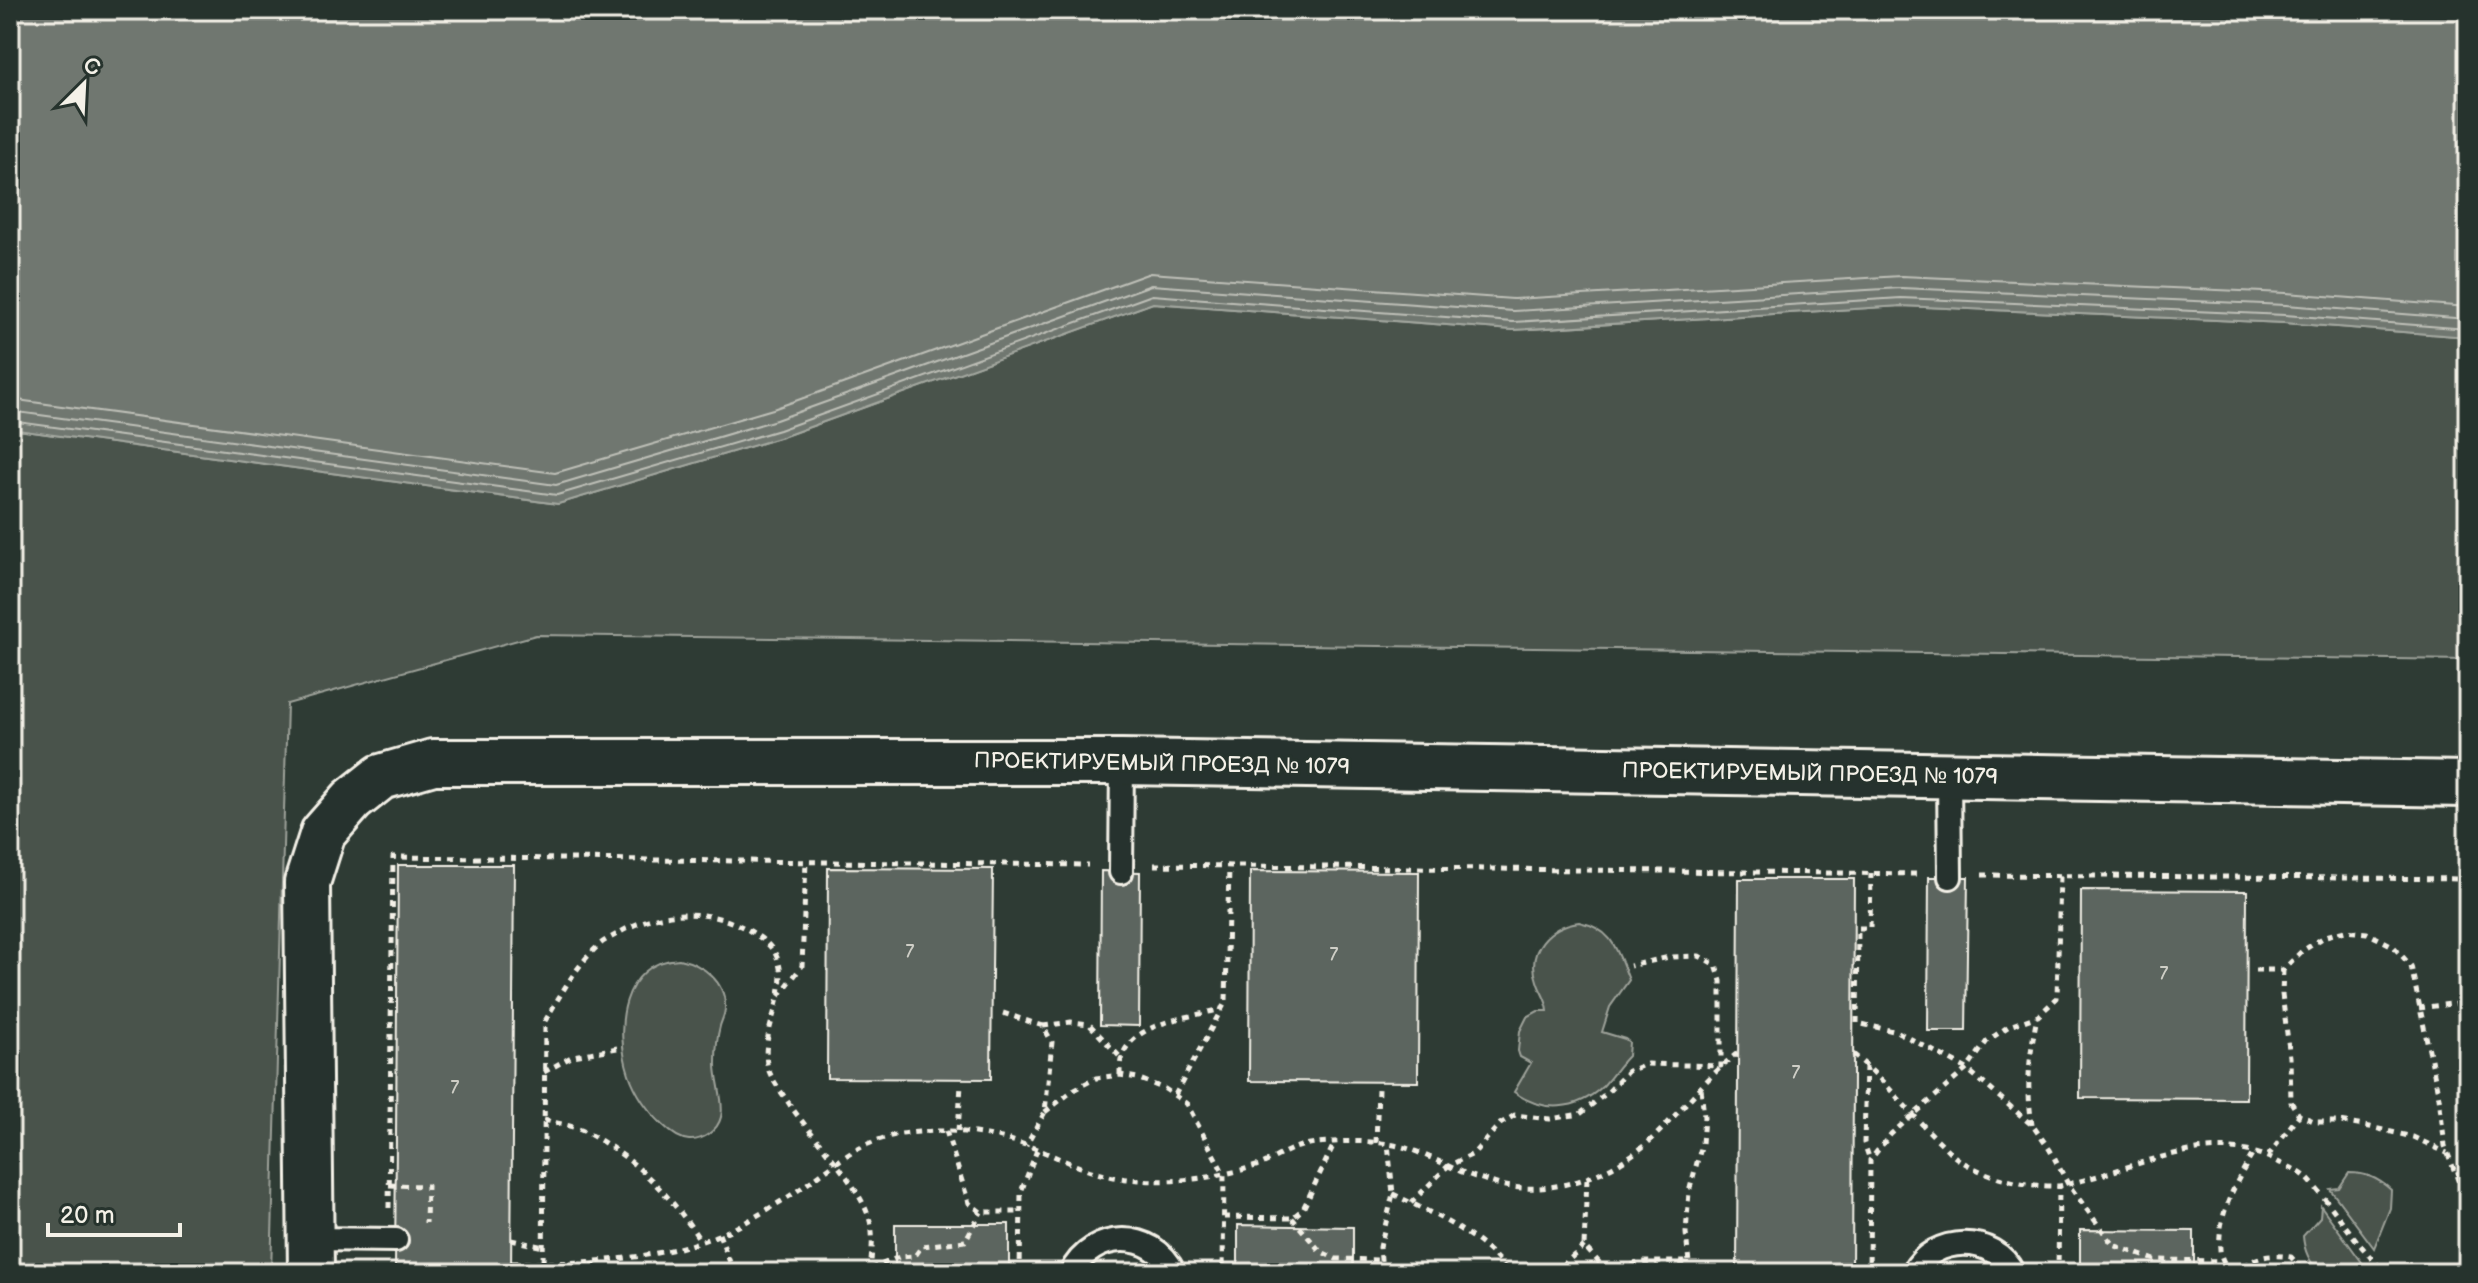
<svg xmlns="http://www.w3.org/2000/svg" width="2478" height="1283" viewBox="0 0 2478 1283" font-family="'Balsamiq Sans',sans-serif">
<rect width="100%" height="100%" fill="#2e3b34"/>
<filter id="ink" filterUnits="userSpaceOnUse"><feTurbulence type="fractalNoise" baseFrequency=".0125" numOctaves="2"/><feDisplacementMap in="SourceGraphic" scale="16" xChannelSelector="R" yChannelSelector="G"/><feConvolveMatrix kernelMatrix="1 2 1 2 8 2 1 2 1" color-interpolation-filters="sRGB"/></filter>
<g filter="url(#ink)">
<g fill="#48524c" stroke="#9ea29a" stroke-width="2">
<polygon points="1153,303 1513,330 1901,306 2284,323 2468,337 2468,660 536,635 287,704 271,1273 10,1273 10,429 558,504 782,437"/>
<path d="M1579,922C1613,929 1617,950 1629,980L1610,1007L1602,1032L1625,1039L1629,1042L1628,1056C1619,1065 1612,1076 1603,1086C1577,1111 1543,1113 1514,1092L1531,1063L1520,1057L1518,1051L1520,1031L1527,1017L1538,1011H1548C1547,999 1540,992 1537,981C1526,950 1549,926 1579,922Z"/>
<path d="M679,959C702,964 726,981 725,1008C725,1015 722,1019 720,1026C717,1037 716,1050 716,1062C715,1078 725,1103 721,1117C718,1130 703,1141 689,1140C678,1139 670,1132 663,1125C648,1111 636,1094 629,1074C614,1029 621,962 679,959Z"/>
<path d="M2349,1173C2366,1173 2378,1178 2391,1190L2390,1208L2374,1248L2330,1189L2339,1188Z"/>
<path d="M2321,1206L2369,1272L2320,1273C2309,1262 2304,1251 2303,1236L2320,1217Z"/>
</g>
<polygon fill="#6f7770" stroke="#a4a8a0" stroke-width="2" points="10,10 2468,10 2468,337 2284,323 1902,306 1513,330 1153,303 782,437 558,504 10,429"/>
<g fill="none" stroke-linecap="round" stroke-linejoin="round">
<g stroke="#bfc0b8" stroke-width="2">
<polyline points="10,399 555,473 773,409 1150,273 1513,299 1901,276 2286,293 2468,307"/>
<polyline points="10,411 556,485 776,420 1151,285 1513,311 1901,288 2286,305 2468,319"/>
<polyline points="10,421 557,495 779,430 1152,295 1513,322 1901,298 2285,315 2468,329"/>
</g>
</g>
<g fill="#5c655e" stroke="#f4f1e8" stroke-width="2">
<polygon points="398,865 514,865 511,1273 395,1273"/>
<polygon points="828,868 993,869 991,1079 827,1078"/>
<polygon points="1101,871 1140,872 1139,1026 1100,1025"/>
<polygon points="1250,871 1419,872 1418,1082 1249,1081"/>
<polygon points="1929,877 1968,877 1966,1031 1928,1031"/>
<polygon points="1739,879 1854,879 1852,1273 1737,1273"/>
<polygon points="2081,890 2247,891 2246,1099 2080,1098"/>
<rect x="895" y="1224" width="114" height="49"/>
<polygon points="1238,1225 1353,1227 1353,1273 1238,1273"/>
<polygon points="2080,1230 2194,1231 2194,1273 2080,1273"/>
</g>
<g fill="none" stroke-linecap="round" stroke-linejoin="round">
<defs>
<g id="lane">
<polyline points="1949,776 1950,877"/>
<polyline points="1121,872 1122,762"/>
<polyline points="310,1239 396,1240"/>
<path d="M1071,1273C1092,1230 1153,1228 1174,1273"/>
<path d="M1913,1273C1933,1235 1994,1233 2013,1273"/>
</g>
<polyline id="street" points="311,1273 307,883 323,833 352,800 381,777 433,762 1122,762 2468,784"/>
</defs>
<use href="#lane" stroke="#f4f1e8" stroke-width="28"/>
<use href="#street" stroke="#f4f1e8" stroke-width="50"/>
<g stroke="#f4f1e8" stroke-width="5" stroke-dasharray="6 6" stroke-linecap="butt">
<polyline points="1154,865 1920,874"/>
<polyline points="1871,873 1870,928 1858,928 1857,1023 1898,1032 1967,1069 2033,1126 2050,1150 2068,1184 2113,1245 2155,1260 2224,1261"/>
<polyline points="1982,875 2468,879"/>
<polyline points="2255,970 2283,970 2302,951 2326,936 2345,931 2367,933 2393,946 2411,966 2439,1097 2445,1146 2461,1188 2467,1220 2462,1273"/>
<polyline points="2283,970 2282,994 2290,1057 2291,1102 2299,1115 2316,1122 2340,1122 2370,1127 2413,1137 2447,1153"/>
<polyline points="779,996 802,966 806,861"/>
<polyline points="2419,1008 2468,1002"/>
<polyline points="1003,1013 1043,1026 1052,1042 1045,1112 1026,1146"/>
<polyline points="1043,1026 1071,1022 1089,1024 1121,1058"/>
<path d="M1853,1054C1885,1080 1910,1114 1940,1142C1946,1148 1952,1155 1958,1159C1987,1178 2025,1187 2059,1186C2130,1172 2210,1125 2280,1163C2289,1167 2300,1171 2307,1178C2335,1208 2356,1245 2386,1273"/>
<polyline points="1866,1066 1864,1143 1870,1160"/>
<polyline points="544,1072 573,1056 623,1047"/>
<path d="M1120,1075C1120,1069 1120,1062 1122,1056C1136,1021 1189,1018 1221,1009"/>
<polyline points="1175,1095 1226,1001 1229,866"/>
<polyline points="1045,1112 1075,1089 1096,1078 1120,1075 1137,1078 1165,1089 1187,1104 1224,1174 1223,1273"/>
<path d="M544,1120C556,1123 569,1125 581,1130C631,1154 670,1194 700,1240"/>
<path d="M2032,1125C2026,1084 2029,1058 2037,1017"/>
<polyline points="946,1131 969,1203 981,1212 1021,1212"/>
<polyline points="958,1131 961,1085"/>
<polyline points="1376,1143 1378,1089"/>
<polyline points="2268,1156 2299,1115"/>
<polyline points="2456,1174 2468,1170"/>
<polyline points="1587,1179 1584,1246 1609,1273"/>
<polyline points="389,1185 427,1186 426,1223"/>
<path d="M1393,1194C1433,1214 1483,1236 1509,1273"/>
<polyline points="1411,1203 1448,1166 1473,1154 1500,1124 1515,1115 1550,1119 1580,1114 1608,1092 1628,1071 1647,1064 1721,1066 1721,981 1716,965 1699,956 1669,957 1630,966"/>
<polyline points="389,1208 393,857 1088,865"/>
<polyline points="1224,1217 1292,1218 1303,1209 1335,1142"/>
<polyline points="1292,1218 1320,1251 1336,1259 1381,1260"/>
<polyline points="719,1234 733,1270"/>
<polyline points="511,1240 544,1247"/>
<polyline points="593,1262 596,1273"/>
<path d="M512,1263C584,1264 660,1261 728,1231C746,1223 763,1212 780,1202C821,1178 851,1142 901,1134C949,1127 994,1132 1039,1150C1064,1160 1087,1172 1114,1177C1163,1185 1211,1180 1259,1165C1273,1160 1286,1150 1301,1146C1311,1143 1324,1142 1334,1142C1351,1141 1371,1141 1388,1144C1418,1148 1446,1167 1475,1177C1483,1179 1492,1183 1500,1185C1555,1197 1615,1174 1654,1137C1683,1109 1707,1076 1739,1052"/>
<polyline points="871,1269 899,1257 915,1256 922,1246 965,1241 981,1212"/>
<path d="M543,1273L545,1021C560,996 575,967 597,947C602,941 611,938 617,934C658,909 709,907 750,931C760,937 770,944 776,955C793,991 758,1031 768,1068C772,1081 783,1094 790,1105C813,1139 863,1186 871,1225C874,1239 871,1258 870,1273"/>
<polyline points="1020,1273 1021,1192 1037,1150"/>
<polyline points="1382,1273 1380,1247 1393,1194 1388,1144"/>
<polyline points="1539,1273 1561,1267 1584,1246"/>
<polyline points="1609,1273 1641,1262 1689,1262"/>
<polyline points="1690,1273 1686,1233 1689,1192 1702,1144 1704,1117 1701,1088"/>
<polyline points="1869,1273 1870,1160 1891,1134 1967,1069 1987,1041 2009,1026 2038,1016 2057,998 2060,875"/>
<polyline points="2058,1273 2059,1186"/>
<path d="M2230,1273C2226,1266 2220,1257 2220,1249C2217,1215 2237,1180 2254,1152"/>
<path d="M2233,1273C2254,1258 2265,1253 2291,1257L2305,1273"/>
</g>
<use href="#lane" stroke="#26332d" stroke-width="22"/>
<use href="#street" stroke="#26332d" stroke-width="44"/>
</g>
</g>
<g text-anchor="middle" dominant-baseline="central" stroke-width="6" stroke-linejoin="round" paint-order="stroke">
<g font-size="18" fill="#cecec6">
<text x="910" y="951">7</text>
<text x="1334" y="954">7</text>
<text x="2164" y="973">7</text>
<text x="1796" y="1072">7</text>
<text x="455" y="1087">7</text>
</g>
<g font-size="22" fill="#f4f1e8" stroke="#26332d">
<text transform="translate(1162 764) rotate(1)">ПРОЕКТИРУЕМЫЙ ПРОЕЗД № 1079</text>
<text transform="translate(1810 774) rotate(1)">ПРОЕКТИРУЕМЫЙ ПРОЕЗД № 1079</text>
</g>
</g>
<rect width="2478" height="1283" fill="none" stroke="#26332d" stroke-width="40"/>
<rect x="20" y="20" width="2438" height="1243" fill="none" stroke="#f4f1e8" stroke-width="3" filter="url(#ink)"/>
<g transform="translate(84 84) rotate(24)" stroke="#26332d" stroke-width="6" paint-order="stroke">
<path d="M0-6L14 30L0 20L-14 30Z" fill="#f4f1e8"/>
<text y="-12" font-size="22" font-weight="bold" text-anchor="middle" fill="#f4f1e8">С</text>
</g>
<path d="M48 1223v12h132v-12" fill="none" stroke="#f4f1e8" stroke-width="4"/>
<text x="60" y="1223" font-size="24" fill="#f4f1e8" stroke="#26332d" stroke-width="6" paint-order="stroke">20 m</text>
</svg>
